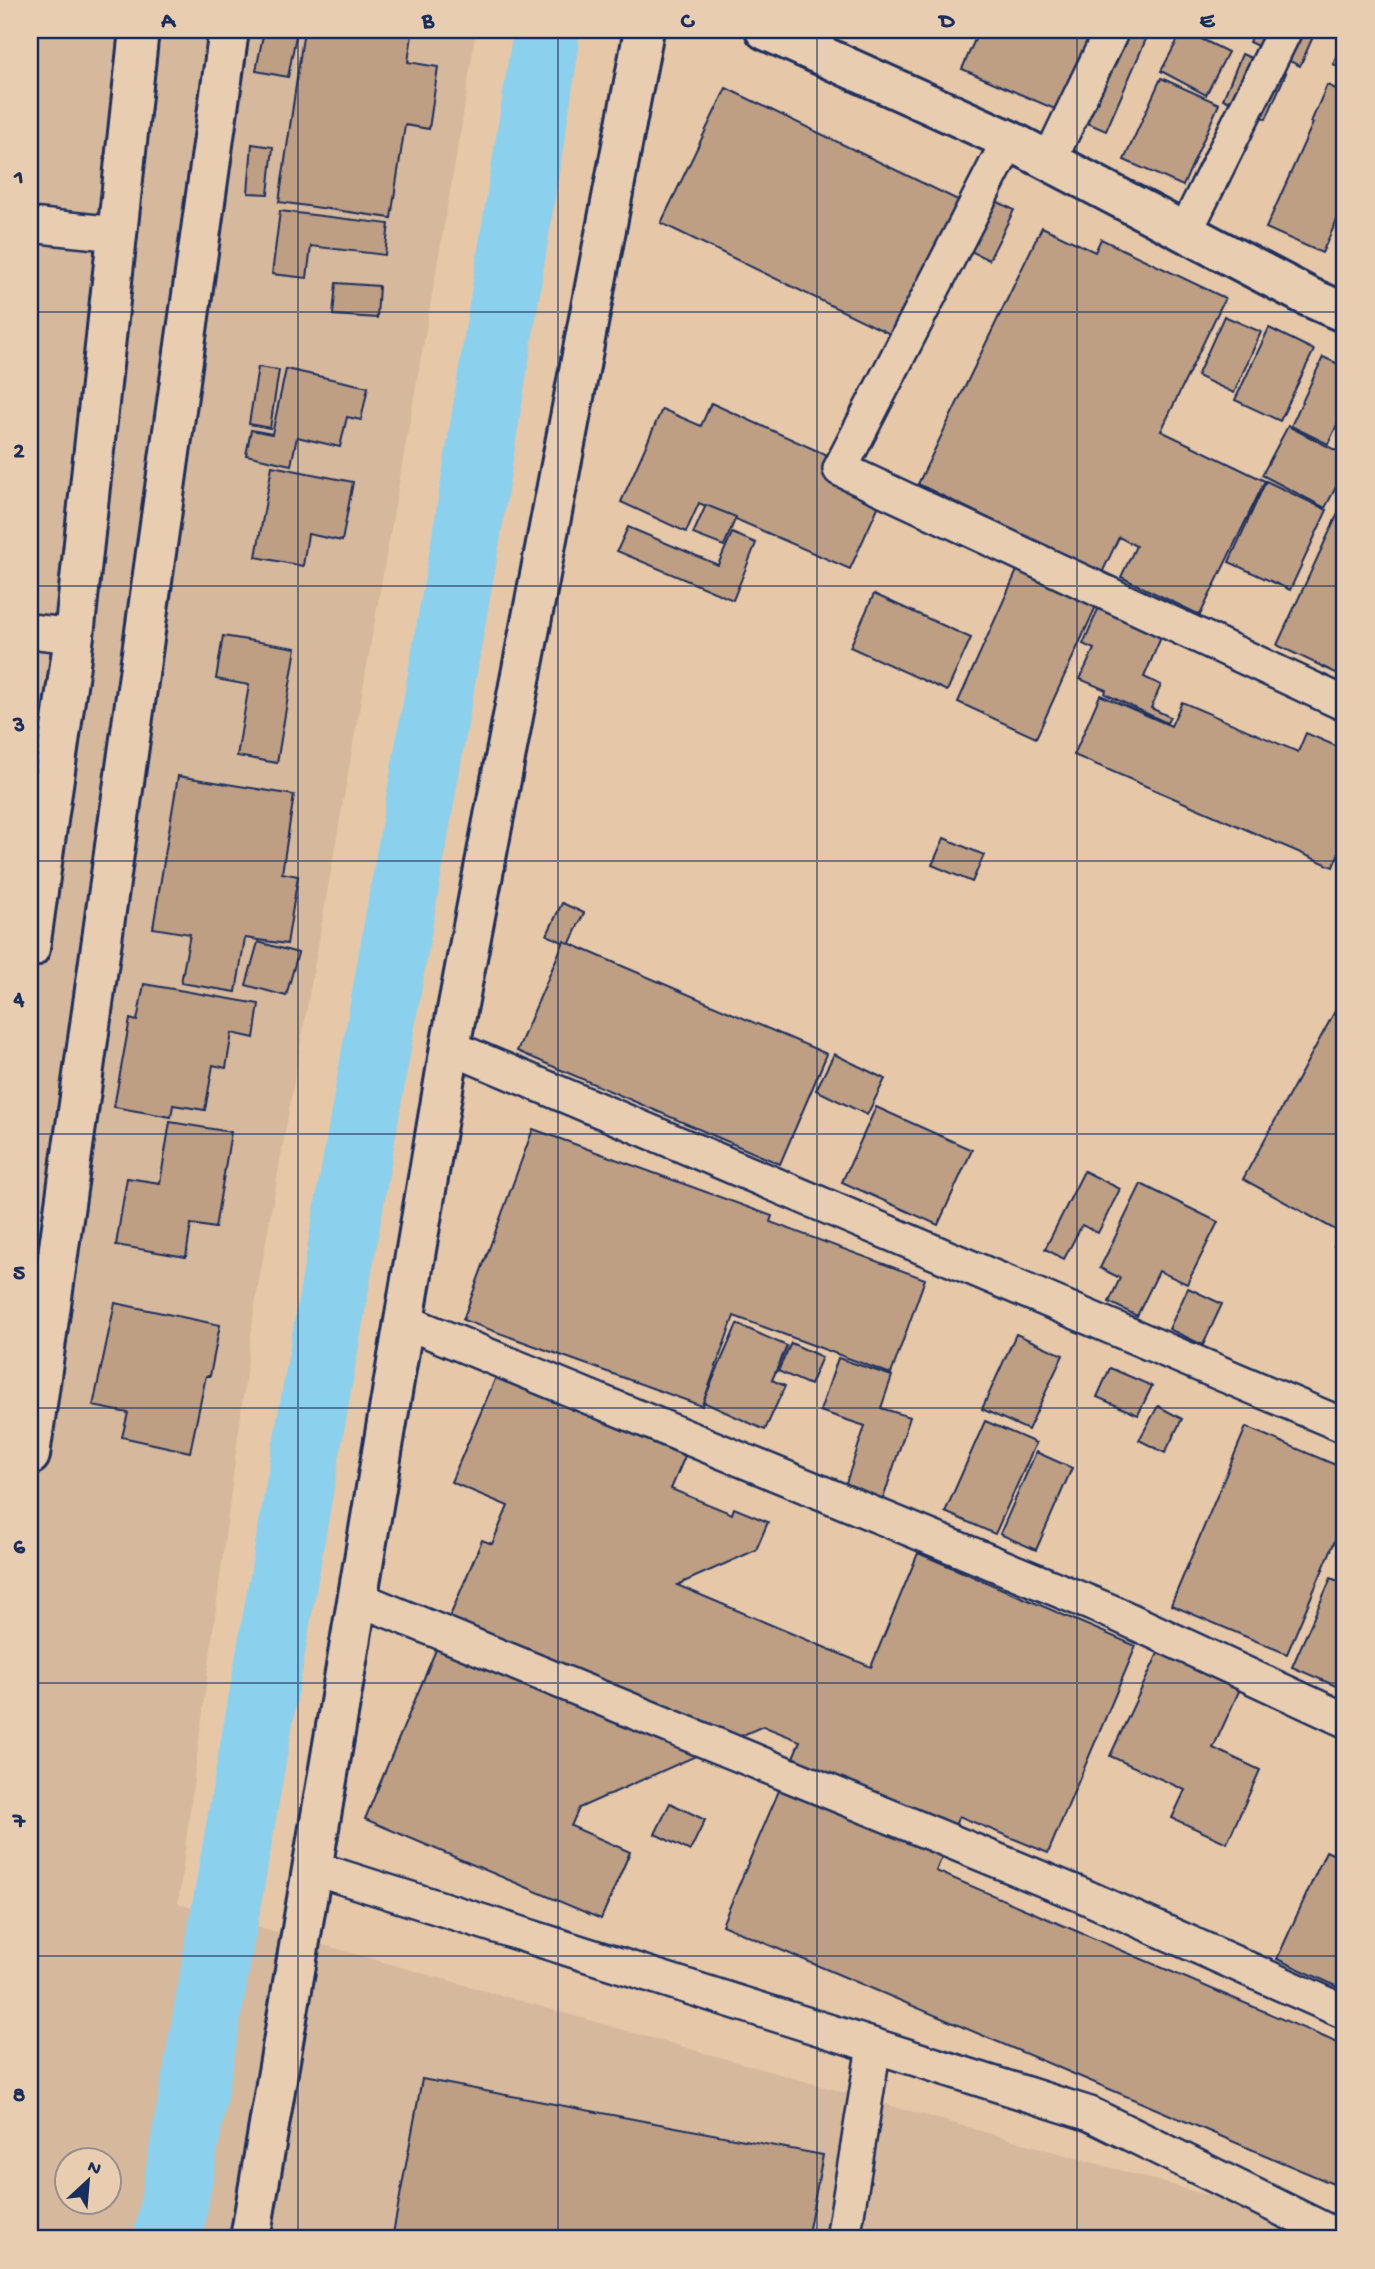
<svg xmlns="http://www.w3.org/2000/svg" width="1375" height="2269" viewBox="0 0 1375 2269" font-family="'Gochi Hand',sans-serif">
<rect width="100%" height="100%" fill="#e6c7a8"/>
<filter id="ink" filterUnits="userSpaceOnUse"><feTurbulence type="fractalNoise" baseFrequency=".0143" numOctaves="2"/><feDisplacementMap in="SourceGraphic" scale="14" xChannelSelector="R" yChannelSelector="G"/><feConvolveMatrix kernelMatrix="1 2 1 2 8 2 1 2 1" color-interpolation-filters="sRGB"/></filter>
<g filter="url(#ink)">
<path fill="#d6b89c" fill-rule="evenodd" d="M30,30H476L461,129L255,1304L178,1904L1345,2234V2239H30ZM66,2160H108V2202H66Z"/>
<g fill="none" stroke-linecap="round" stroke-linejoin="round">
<polyline stroke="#8bd1ed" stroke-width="68" points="168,2239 467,533 545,46"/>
</g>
<g fill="#be9f84" stroke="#1b2f5e" stroke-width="2">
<polygon points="264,30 297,30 288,77 256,71"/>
<polygon points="304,30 377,30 412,35 408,62 438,67 429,129 405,125 391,218 279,202"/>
<polygon points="979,30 1150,30 1106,131 962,69"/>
<polygon points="1183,30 1228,52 1206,95 1161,71"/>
<polygon points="1255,30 1316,30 1300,66 1249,42"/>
<polygon points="1345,36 1345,70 1333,64"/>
<polygon points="1242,54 1286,73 1266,119 1223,99"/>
<polygon points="1161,78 1219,104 1183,186 1124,160"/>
<polygon points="1327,85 1345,93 1345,202 1322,253 1266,228 1313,123 1311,122"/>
<polygon points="726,88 960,201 894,336 661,223"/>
<polygon points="252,144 273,147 268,194 248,193"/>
<polygon points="970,188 1014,210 989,260 944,238"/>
<polygon points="280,211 389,224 385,255 311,246 307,278 272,274"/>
<polygon points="1042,227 1095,252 1101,239 1225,298 1161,431 1265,481 1200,615 1121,577 1136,546 1119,537 1102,573 918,484"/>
<polygon points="336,283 379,286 377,318 333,315"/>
<polygon points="1224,316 1261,332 1234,393 1197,376"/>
<polygon points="1269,328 1314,350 1280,421 1235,400"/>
<polygon points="1323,357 1345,367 1345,408 1328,444 1291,426"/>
<polygon points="258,367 279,370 270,428 249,424"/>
<polygon points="286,369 368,387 361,420 347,417 340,447 297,437 291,465 246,455 251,430 272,434"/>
<polygon points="711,403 889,483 850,569 699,503 686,532 621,502 662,409 701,426"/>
<polygon points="1288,426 1345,455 1345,470 1325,508 1262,475"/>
<polygon points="272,466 353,482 342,541 308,534 303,566 256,557"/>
<polygon points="1266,481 1327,510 1290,590 1229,562"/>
<polygon points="1345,498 1345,663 1340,675 1277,645"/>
<polygon points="706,505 736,517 724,546 693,534"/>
<polygon points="628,527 718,565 732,533 756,543 733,600 617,551"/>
<polygon points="1019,566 1098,602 1036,738 958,702"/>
<polygon points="874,594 971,638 947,691 850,647"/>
<polygon points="1099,607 1162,635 1144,677 1161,685 1151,708 1170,717 1167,723 1105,694 1106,690 1080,679 1094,649 1083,644"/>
<polygon points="223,636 296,648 277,763 237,756 249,685 216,679"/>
<polygon points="1100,695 1171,726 1182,702 1298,752 1306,733 1345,750 1345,837 1333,867 1074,755"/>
<polygon points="178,776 294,795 282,873 298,876 287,944 245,938 236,992 181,983 190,934 153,928"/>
<polygon points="944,838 984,855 972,882 932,865"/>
<polygon points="562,903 584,913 569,945 547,935"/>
<polygon points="564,941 827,1054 780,1164 517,1051"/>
<polygon points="258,942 298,953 286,996 246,985"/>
<polygon points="144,984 259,1004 254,1038 232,1033 226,1068 213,1065 205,1110 173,1105 171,1117 114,1107 130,1019 137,1021"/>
<polygon points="1345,993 1345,1253 1334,1246 1341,1233 1243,1179"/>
<polygon points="834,1054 885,1079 867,1115 816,1090"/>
<polygon points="876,1107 972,1150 938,1225 842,1182"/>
<polygon points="170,1122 231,1132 215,1228 191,1224 186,1257 116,1245 127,1178 160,1183"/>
<polygon points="533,1129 772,1216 770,1222 925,1279 891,1374 734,1316 702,1406 463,1320"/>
<polygon points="1084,1171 1120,1189 1098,1233 1082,1225 1064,1259 1045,1249"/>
<polygon points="1141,1184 1218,1222 1187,1284 1159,1271 1137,1316 1109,1302 1120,1278 1100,1268"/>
<polygon points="1188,1288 1222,1304 1203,1345 1169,1329"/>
<polygon points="115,1303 220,1325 210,1376 206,1376 190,1452 122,1437 128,1413 93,1406"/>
<polygon points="737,1324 787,1346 772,1380 785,1386 765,1430 703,1402"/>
<polygon points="1016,1334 1063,1355 1028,1430 982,1409"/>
<polygon points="791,1343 822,1357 810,1385 778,1371"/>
<polygon points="838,1358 892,1376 881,1408 910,1417 883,1499 845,1486 865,1426 820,1411"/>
<polygon points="1110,1368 1152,1386 1138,1415 1097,1397"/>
<polygon points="496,1377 685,1456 671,1489 732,1514 734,1508 768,1522 756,1550 677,1585 871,1667 918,1553 1136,1646 1048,1853 959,1816 936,1871 1345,2046 1345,2189 722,1925 800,1741 763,1726 579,1808 571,1826 630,1852 601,1919 365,1819 482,1540 492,1544 508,1506 451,1482"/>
<polygon points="1158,1406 1182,1419 1165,1453 1139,1440"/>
<polygon points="985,1421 1036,1443 995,1534 945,1512"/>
<polygon points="1246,1427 1345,1469 1345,1517 1287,1654 1171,1605"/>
<polygon points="1036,1452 1072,1468 1036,1550 1000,1534"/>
<polygon points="1331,1578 1345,1584 1345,1690 1292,1667"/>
<polygon points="1159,1651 1240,1689 1213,1748 1260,1770 1227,1843 1172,1818 1185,1790 1110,1756"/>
<polygon points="670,1803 705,1820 690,1851 655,1834"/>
<polygon points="1326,1851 1345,1860 1345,1990 1277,1959"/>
<polygon points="422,2079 823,2155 807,2239 392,2239"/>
</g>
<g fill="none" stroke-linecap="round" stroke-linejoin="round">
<defs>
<g id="minor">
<polyline points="1009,140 840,469 1345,704"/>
<polyline points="1049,161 1112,30"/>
<polyline points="30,225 117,234"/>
<polyline points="1185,232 1285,30"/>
<polyline points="30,631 74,636"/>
<polyline points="450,1047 1345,1426"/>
<polyline points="404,1321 1112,1612 1345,1720"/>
<polyline points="357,1598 1084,1896 1345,2012"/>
<polyline points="313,1868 1090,2114 1343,2239"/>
<polyline points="843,2239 874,2046"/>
</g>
<g id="tertiary">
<polyline points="30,948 74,636 139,30"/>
<polyline points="30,1455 229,30"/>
</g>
<g id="secondary">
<polyline points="765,30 1009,140 1309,297 1345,313"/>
<polyline points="250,2239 450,1047 644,30"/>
</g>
</defs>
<use href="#minor" stroke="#1b2f5e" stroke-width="38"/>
<use href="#tertiary" stroke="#1b2f5e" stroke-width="44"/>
<use href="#secondary" stroke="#1b2f5e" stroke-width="44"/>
<use href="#minor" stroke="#e9cdb0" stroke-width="33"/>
<use href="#tertiary" stroke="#e9cdb0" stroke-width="38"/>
<use href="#secondary" stroke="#e9cdb0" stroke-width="38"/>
</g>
</g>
<path fill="none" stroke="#1b2f5e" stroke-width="2" stroke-opacity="0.55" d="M298,30V2239M558,30V2239M817,30V2239M1077,30V2239M30,312H1345M30,586H1345M30,861H1345M30,1134H1345M30,1408H1345M30,1683H1345M30,1956H1345"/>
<rect width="1375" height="2269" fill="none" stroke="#e9cdb0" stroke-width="77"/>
<g transform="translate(88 2181) rotate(26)"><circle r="33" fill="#e9cdb0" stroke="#978e8f" stroke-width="2"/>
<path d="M0-5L12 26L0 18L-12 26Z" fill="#1b2f5e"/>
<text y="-10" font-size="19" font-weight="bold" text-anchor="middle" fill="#1b2f5e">N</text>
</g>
<rect x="38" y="38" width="1298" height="2192" fill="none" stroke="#1b2f5e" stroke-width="2.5"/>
<g font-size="23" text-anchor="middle" font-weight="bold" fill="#1b2f5e">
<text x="168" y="27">A</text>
<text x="428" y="27">B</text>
<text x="687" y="27">C</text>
<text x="947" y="27">D</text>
<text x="1207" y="27">E</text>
<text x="19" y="183">1</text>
<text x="19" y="457">2</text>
<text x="19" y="731">3</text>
<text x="19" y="1005">4</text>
<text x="19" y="1279">5</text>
<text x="19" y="1553">6</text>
<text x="19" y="1827">7</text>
<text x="19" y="2101">8</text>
</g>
</svg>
